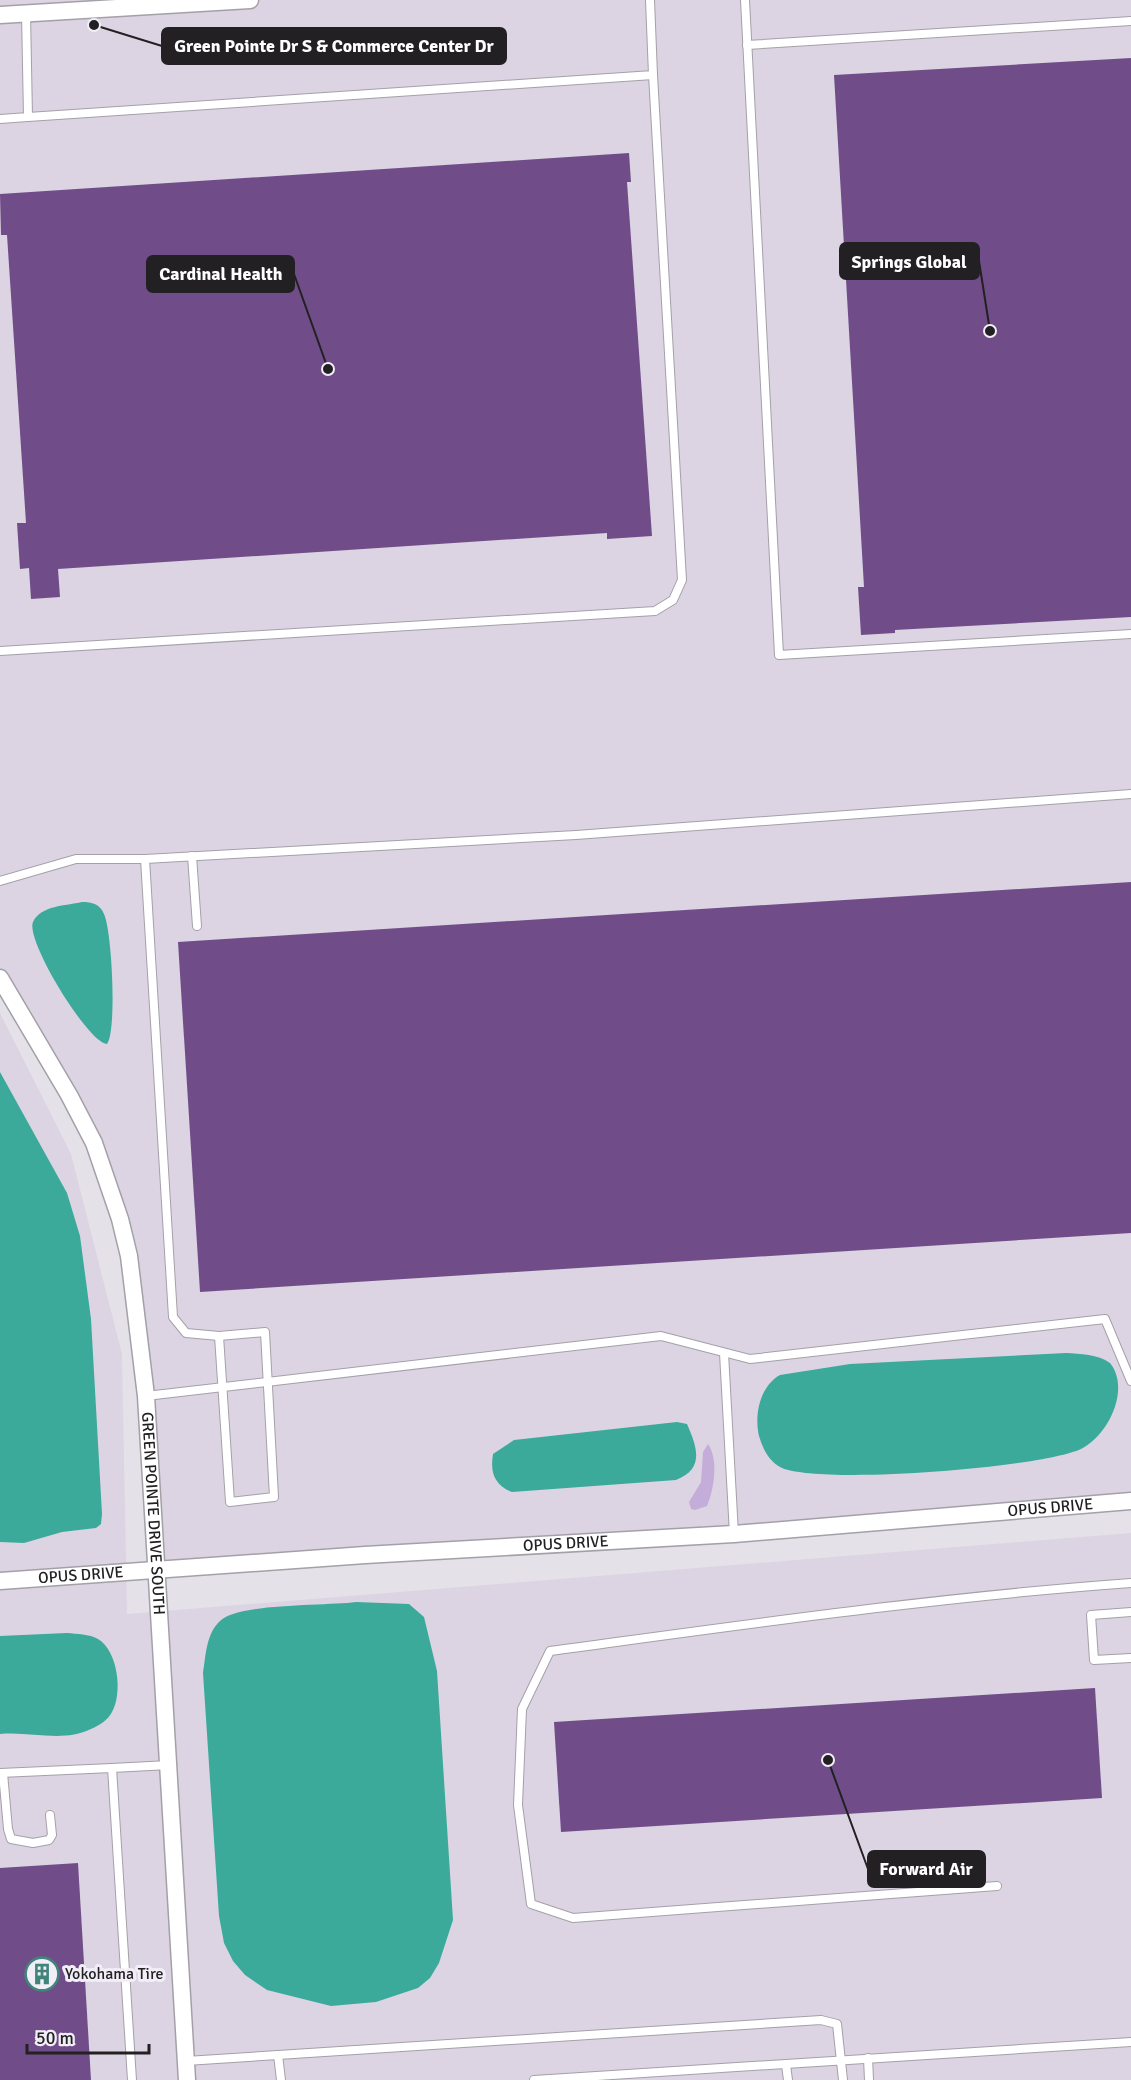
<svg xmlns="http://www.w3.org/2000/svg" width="1131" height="2080" viewBox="0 0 1131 2080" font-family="Signika,sans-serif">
<rect width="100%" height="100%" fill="#e5e1e9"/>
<g fill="#dcd4e3">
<polygon points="0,0 1131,0 1131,1501 156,1570 146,1396 107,1181 0,978"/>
<polygon points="0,1013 71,1154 122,1354 127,1614 1131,1533 1131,2080 0,2080"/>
</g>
<path fill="#c5add9" d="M708,1444C719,1460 714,1490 707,1506L695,1510L691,1509L689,1502L701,1482L703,1452Z"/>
<g fill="#3baa9b">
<path d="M82,902C92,902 100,904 104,914C112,931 117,1031 107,1044C88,1043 25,940 33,922C41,905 66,906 82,902Z"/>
<polygon points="0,1072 67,1193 80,1236 91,1319 102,1514 101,1524 96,1528 62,1532 24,1543 0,1542"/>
<path d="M1066,1353C1080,1354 1098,1354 1110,1363C1131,1389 1108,1436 1081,1449C1040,1468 823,1485 782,1468C769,1462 763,1449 759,1436C754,1415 760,1386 780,1375L850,1364Z"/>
<path d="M677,1422L687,1424C697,1447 705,1469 676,1480L512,1492C494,1485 490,1472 493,1454L514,1440Z"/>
<path d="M356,1602L409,1604L424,1617L437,1671L453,1920L439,1963L430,1978L418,1988L376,2002L331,2006L267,1990L245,1975L233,1961L224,1943L219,1916L203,1673C206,1655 206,1634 220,1621C237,1603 326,1606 356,1602Z"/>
<path d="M67,1633C77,1634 89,1634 98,1639C118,1651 123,1693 112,1712C108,1720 100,1725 91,1729C63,1743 30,1731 0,1734V1636Z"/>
</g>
<g fill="#704d89">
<polygon points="1131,58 1131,617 895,630 895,633 861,635 858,587 864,587 834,75"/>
<polygon points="629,153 631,182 627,182 652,536 607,539 607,533 58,569 60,597 31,599 29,568 20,569 17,523 26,523 7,235 1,235 0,194"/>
<polygon points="1131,882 1131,1233 200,1292 178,942"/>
<polygon points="1095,1688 1102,1798 561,1832 554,1722"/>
<polygon points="78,1863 91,2080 0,2080 0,1868"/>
</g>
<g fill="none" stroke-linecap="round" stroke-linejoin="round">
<defs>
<g id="lane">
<polyline points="745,0 779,655 1131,634"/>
<polyline points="747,45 1131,21"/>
<polyline points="28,117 653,75 650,0"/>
<polyline points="0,119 28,117 26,13"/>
<polyline points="0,651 655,611 673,600 682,580 653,75"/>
<polyline points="192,856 197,926"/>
<polyline points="145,859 576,835 1131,794"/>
<polyline points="0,881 76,859 145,859 173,1317 186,1333 219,1336 230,1502 274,1497 265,1332 219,1336"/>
<polyline points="724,1353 734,1534"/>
<polyline points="146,1396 661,1336 750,1359 1105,1319 1131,1381"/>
<polyline points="1131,1612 1091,1615 1094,1660 1131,1658"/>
<polyline points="112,1768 169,1765"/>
<polyline points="0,1773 112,1768 132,2080"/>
<polyline points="3,1773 8,1829 11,1839 33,1843 49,1840 52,1835 50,1815"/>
<path d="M997,1886L573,1918L531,1904L518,1805L522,1709L550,1651C743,1625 937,1597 1131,1583"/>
<polyline points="278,2055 821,2020 837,2024 843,2080"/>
<polyline points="868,2058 869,2080"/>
<polyline points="186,2061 278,2055 281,2080"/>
<polyline points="786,2065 788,2080"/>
<polyline points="534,2080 1131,2042"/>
</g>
<g id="street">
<polyline points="0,15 250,0"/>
<path id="s1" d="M0,978L69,1095L94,1143L120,1219L129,1256L146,1396L187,2080"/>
<path id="s2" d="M0,1581L365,1555L734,1534L1131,1501"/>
</g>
</defs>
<use href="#lane" stroke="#a4a0a8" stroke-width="10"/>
<use href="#street" stroke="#a4a0a8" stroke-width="19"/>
<use href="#lane" stroke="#fff" stroke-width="8"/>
<use href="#street" stroke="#fff" stroke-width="16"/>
</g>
<defs>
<symbol id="building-ring" viewBox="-11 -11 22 22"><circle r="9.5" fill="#f2eef7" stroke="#40857a" stroke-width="1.5"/><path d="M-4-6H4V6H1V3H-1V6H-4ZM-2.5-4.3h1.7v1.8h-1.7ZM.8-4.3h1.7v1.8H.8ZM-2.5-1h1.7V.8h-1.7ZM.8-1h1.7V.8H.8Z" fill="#40857a"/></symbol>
</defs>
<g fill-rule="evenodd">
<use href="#building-ring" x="23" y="1955" width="38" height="38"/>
</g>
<g text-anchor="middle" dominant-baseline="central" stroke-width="6" stroke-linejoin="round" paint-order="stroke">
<g font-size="16" fill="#222023" stroke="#f2eef7">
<text stroke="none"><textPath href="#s2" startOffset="1053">OPUS DRIVE</textPath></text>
<text stroke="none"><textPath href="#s1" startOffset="567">GREEN POINTE DRIVE SOUTH</textPath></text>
<text stroke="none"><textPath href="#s2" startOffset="567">OPUS DRIVE</textPath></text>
<text stroke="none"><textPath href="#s2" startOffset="81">OPUS DRIVE</textPath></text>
</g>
<g font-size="16" fill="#222023" stroke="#f2eef7" text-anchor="start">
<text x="65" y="1974">Yokohama Tire</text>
</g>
</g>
<path fill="none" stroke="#222023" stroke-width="2" d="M94 25L162 46M990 331L979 261M328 369L294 274M828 1760L868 1869"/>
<g fill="#222023" stroke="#f2eef7" stroke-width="2">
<circle cx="94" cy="25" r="6"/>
<circle cx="990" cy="331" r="6"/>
<circle cx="328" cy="369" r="6"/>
<circle cx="828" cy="1760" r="6"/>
</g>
<g fill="#222023" stroke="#222023" stroke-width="2">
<rect x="162" y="28" width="344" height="36" rx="6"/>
<rect x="840" y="243" width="139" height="36" rx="6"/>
<rect x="147" y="256" width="147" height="36" rx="6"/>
<rect x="868" y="1851" width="117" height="36" rx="6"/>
</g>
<g font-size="18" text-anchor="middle" font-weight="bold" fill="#fff">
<text x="334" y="52">Green Pointe Dr S &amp; Commerce Center Dr</text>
<text x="909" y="268">Springs Global</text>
<text x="221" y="280">Cardinal Health</text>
<text x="926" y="1875">Forward Air</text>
</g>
<path d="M27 2044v9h122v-9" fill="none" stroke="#222023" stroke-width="3"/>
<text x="36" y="2044" font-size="18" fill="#222023" stroke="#f2eef7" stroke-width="4.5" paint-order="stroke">50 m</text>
</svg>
